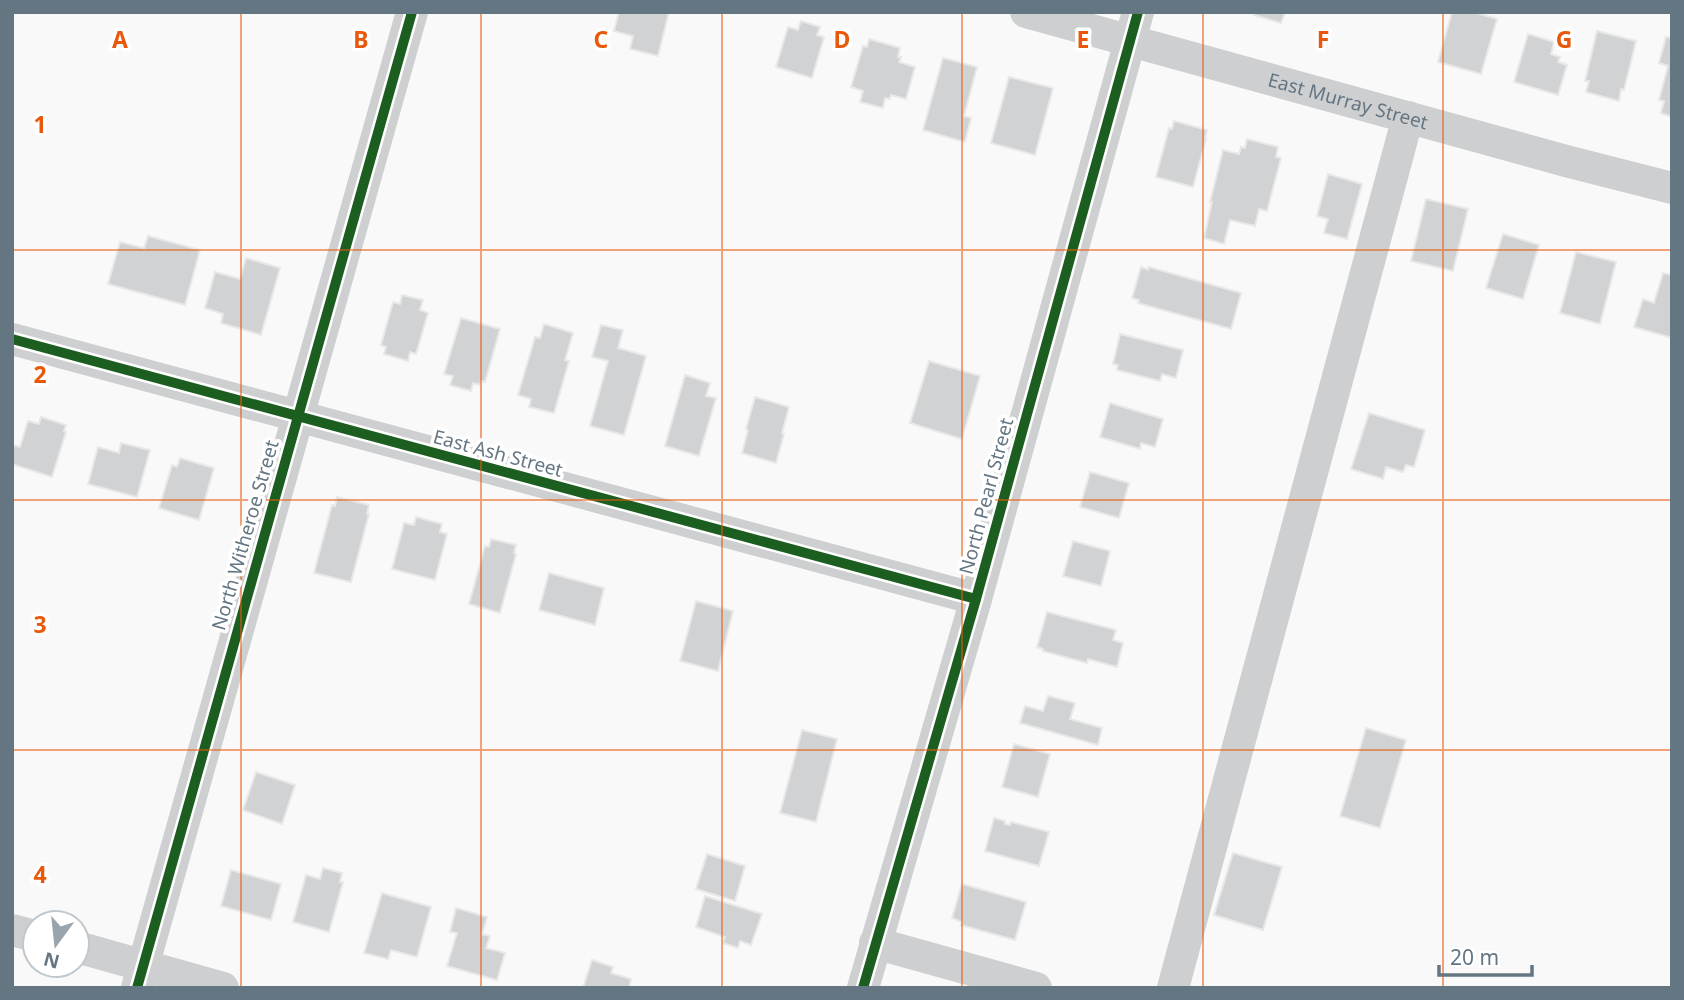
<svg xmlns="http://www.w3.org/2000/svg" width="1684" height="1000" viewBox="0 0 1684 1000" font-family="'Noto Sans',sans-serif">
<rect width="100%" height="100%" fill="#f9f9f9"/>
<g fill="#d0d2d3" stroke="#e8e8e8" stroke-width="2">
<polygon points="619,12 669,12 658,56 630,49 633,36 614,31"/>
<polygon points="1255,12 1285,12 1281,23 1254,15"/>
<polygon points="1452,12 1473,12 1497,19 1481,74 1438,62"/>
<polygon points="801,21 820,27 817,35 824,37 812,78 776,67 788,27 798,30"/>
<polygon points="1597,31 1636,41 1624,90 1621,89 1619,101 1586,92 1589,81 1585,81"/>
<polygon points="1528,34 1554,42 1551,54 1560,57 1558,62 1567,65 1558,95 1514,82"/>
<polygon points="1666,37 1672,38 1672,117 1661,113 1664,101 1659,100 1668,66 1659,63"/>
<polygon points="869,39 900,48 898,57 901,57 899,62 915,67 906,99 891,95 890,99 885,98 883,108 860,102 863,91 851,87 863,46 867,47"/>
<polygon points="943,58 977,67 964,116 971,118 965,142 923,130"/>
<polygon points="1009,77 1053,88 1035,155 991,143"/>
<polygon points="1174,121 1207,130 1205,139 1206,139 1193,187 1156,177 1169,128 1172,129"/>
<polygon points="1247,139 1278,147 1276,157 1281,158 1267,211 1259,209 1255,226 1230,220 1224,244 1204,238 1212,202 1210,202 1223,150 1239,154 1241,147 1245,148"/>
<polygon points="1328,174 1362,184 1347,239 1324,233 1328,219 1317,216"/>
<polygon points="1426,199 1468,209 1453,271 1411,261"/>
<polygon points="1503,234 1539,245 1523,299 1486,288"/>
<polygon points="148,236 200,250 185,305 108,284 120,242 144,248"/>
<polygon points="1576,252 1616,262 1600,324 1560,313"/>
<polygon points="246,258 280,268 261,335 221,323 223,314 205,308 215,272 240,279"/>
<polygon points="1141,267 1148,270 1149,267 1241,293 1231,329 1138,303 1139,300 1132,298"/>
<polygon points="1663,273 1672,275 1672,338 1634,327 1643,299 1654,303"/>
<polygon points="402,295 423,300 420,310 428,313 416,354 410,352 408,361 384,354 386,347 381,345 393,302 400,304"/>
<polygon points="461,318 500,329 485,382 481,381 480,385 473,383 471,391 450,385 453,376 444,374"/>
<polygon points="544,324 573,333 565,360 569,361 554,413 529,407 531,399 518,395 535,337 540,338"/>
<polygon points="601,325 623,330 618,348 646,356 624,435 590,426 608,361 592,357"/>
<polygon points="1120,334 1183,350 1176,378 1162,374 1160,381 1117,370 1118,365 1113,364"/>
<polygon points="929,361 980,376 962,439 910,423"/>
<polygon points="685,375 710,383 706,396 716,398 699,456 665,446"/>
<polygon points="755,397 789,407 782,433 784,434 776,463 742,453 748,430 746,429"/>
<polygon points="1110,403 1163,419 1155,447 1141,443 1140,449 1100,437"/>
<polygon points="1369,413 1425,430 1414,467 1406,465 1403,472 1386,467 1383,479 1351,469"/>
<polygon points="41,417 66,425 64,431 66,432 52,477 12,464 12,445 20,447 28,421 39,424"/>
<polygon points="121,443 150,450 137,497 88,484 98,447 119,453"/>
<polygon points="180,458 214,468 199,520 159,508 172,465 177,467"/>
<polygon points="1090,472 1129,483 1119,518 1080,507"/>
<polygon points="337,497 369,505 367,514 369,514 351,582 314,573 332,505 335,506"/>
<polygon points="416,517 442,524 440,532 447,534 435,580 392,569 404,523 414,525"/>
<polygon points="491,539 516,545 514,553 516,554 500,613 469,604 485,546 489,547"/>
<polygon points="1073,541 1110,551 1101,586 1063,576"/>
<polygon points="549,573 604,588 595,625 539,610"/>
<polygon points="696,601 733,611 718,671 680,661"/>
<polygon points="1047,612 1116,630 1113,640 1123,643 1117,667 1088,659 1087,663 1043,651 1043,649 1037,647"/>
<polygon points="1048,696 1075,703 1070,719 1102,728 1098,745 1020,723 1025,706 1043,711"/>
<polygon points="1366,728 1406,740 1380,828 1340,816"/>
<polygon points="802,730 837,739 816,822 780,813"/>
<polygon points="1014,744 1050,754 1038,797 1002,787"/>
<polygon points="256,772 295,785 282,824 243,810"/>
<polygon points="994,818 1005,821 1005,824 1010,825 1011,822 1049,832 1039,866 985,851"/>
<polygon points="1233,853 1282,867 1263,930 1214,915"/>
<polygon points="707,854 745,866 735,901 696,889"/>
<polygon points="323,868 342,873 340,882 343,882 329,932 293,922 306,875 320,879"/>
<polygon points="231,870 281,884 271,920 221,906"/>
<polygon points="962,884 1026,902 1015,940 961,925 962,922 952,918"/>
<polygon points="382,893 431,907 417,957 391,950 388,959 364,953"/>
<polygon points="705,896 762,914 751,945 740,941 738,948 723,943 725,937 696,927"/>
<polygon points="456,908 487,917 482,934 490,936 486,948 505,953 497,980 447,966 457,933 450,932"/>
<polygon points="592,960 613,967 611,973 631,979 629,988 583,988"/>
</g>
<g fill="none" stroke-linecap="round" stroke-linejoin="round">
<g stroke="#cecfd0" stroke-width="32">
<path id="s1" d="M1026,12L1566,161L1672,188"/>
<polyline points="12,339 976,599"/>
<polyline points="12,930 35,936"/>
<polyline points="875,943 1036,988"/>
<polyline points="77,947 223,988"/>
<polyline points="137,988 412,12"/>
<polyline points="863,988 976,599 1138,12"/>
<polyline points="1173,988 1408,117"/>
</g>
<defs>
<g id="cycleway">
<polyline points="12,339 976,599"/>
<polyline points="137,988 412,12"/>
<polyline points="863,988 976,599 1138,12"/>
</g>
</defs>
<use href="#cycleway" stroke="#fff" stroke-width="15"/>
<use href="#cycleway" stroke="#1b5e20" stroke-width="10"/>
</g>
<path fill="none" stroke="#e8590c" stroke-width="2" stroke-opacity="0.55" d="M241,12V988M481,12V988M722,12V988M962,12V988M1203,12V988M1443,12V988M12,250H1672M12,500H1672M12,750H1672"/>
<g text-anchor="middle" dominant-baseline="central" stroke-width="7" stroke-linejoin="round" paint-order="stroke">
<g font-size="19" fill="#657683" stroke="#fff">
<text stroke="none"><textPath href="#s1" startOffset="334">East Murray Street</textPath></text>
<text transform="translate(498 453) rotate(15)">East Ash Street</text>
<text transform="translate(986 496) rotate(-75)">North Pearl Street</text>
<text transform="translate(245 535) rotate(-74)">North Witheroe Street</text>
</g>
</g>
<g font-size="23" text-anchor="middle" font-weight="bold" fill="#e8590c" stroke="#fff" stroke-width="7" stroke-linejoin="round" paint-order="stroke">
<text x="120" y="48">A</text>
<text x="361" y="48">B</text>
<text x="601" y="48">C</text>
<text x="842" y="48">D</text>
<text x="1083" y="48">E</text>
<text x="1323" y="48">F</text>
<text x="1564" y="48">G</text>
<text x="40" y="133">1</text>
<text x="40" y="383">2</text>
<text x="40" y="633">3</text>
<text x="40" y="883">4</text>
</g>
<rect width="1684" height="1000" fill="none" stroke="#657683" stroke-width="28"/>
<g transform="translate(56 944) rotate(195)"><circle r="33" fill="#ffffff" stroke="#c1c8cd" stroke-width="2"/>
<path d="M0-5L12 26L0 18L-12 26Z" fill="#99a4ac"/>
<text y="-10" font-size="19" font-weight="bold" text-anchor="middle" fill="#657683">N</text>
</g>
<path d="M1439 965v10h93v-10" fill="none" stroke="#657683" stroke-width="3.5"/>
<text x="1450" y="965" font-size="21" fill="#657683" stroke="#ffffff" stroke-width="5" paint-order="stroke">20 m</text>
</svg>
